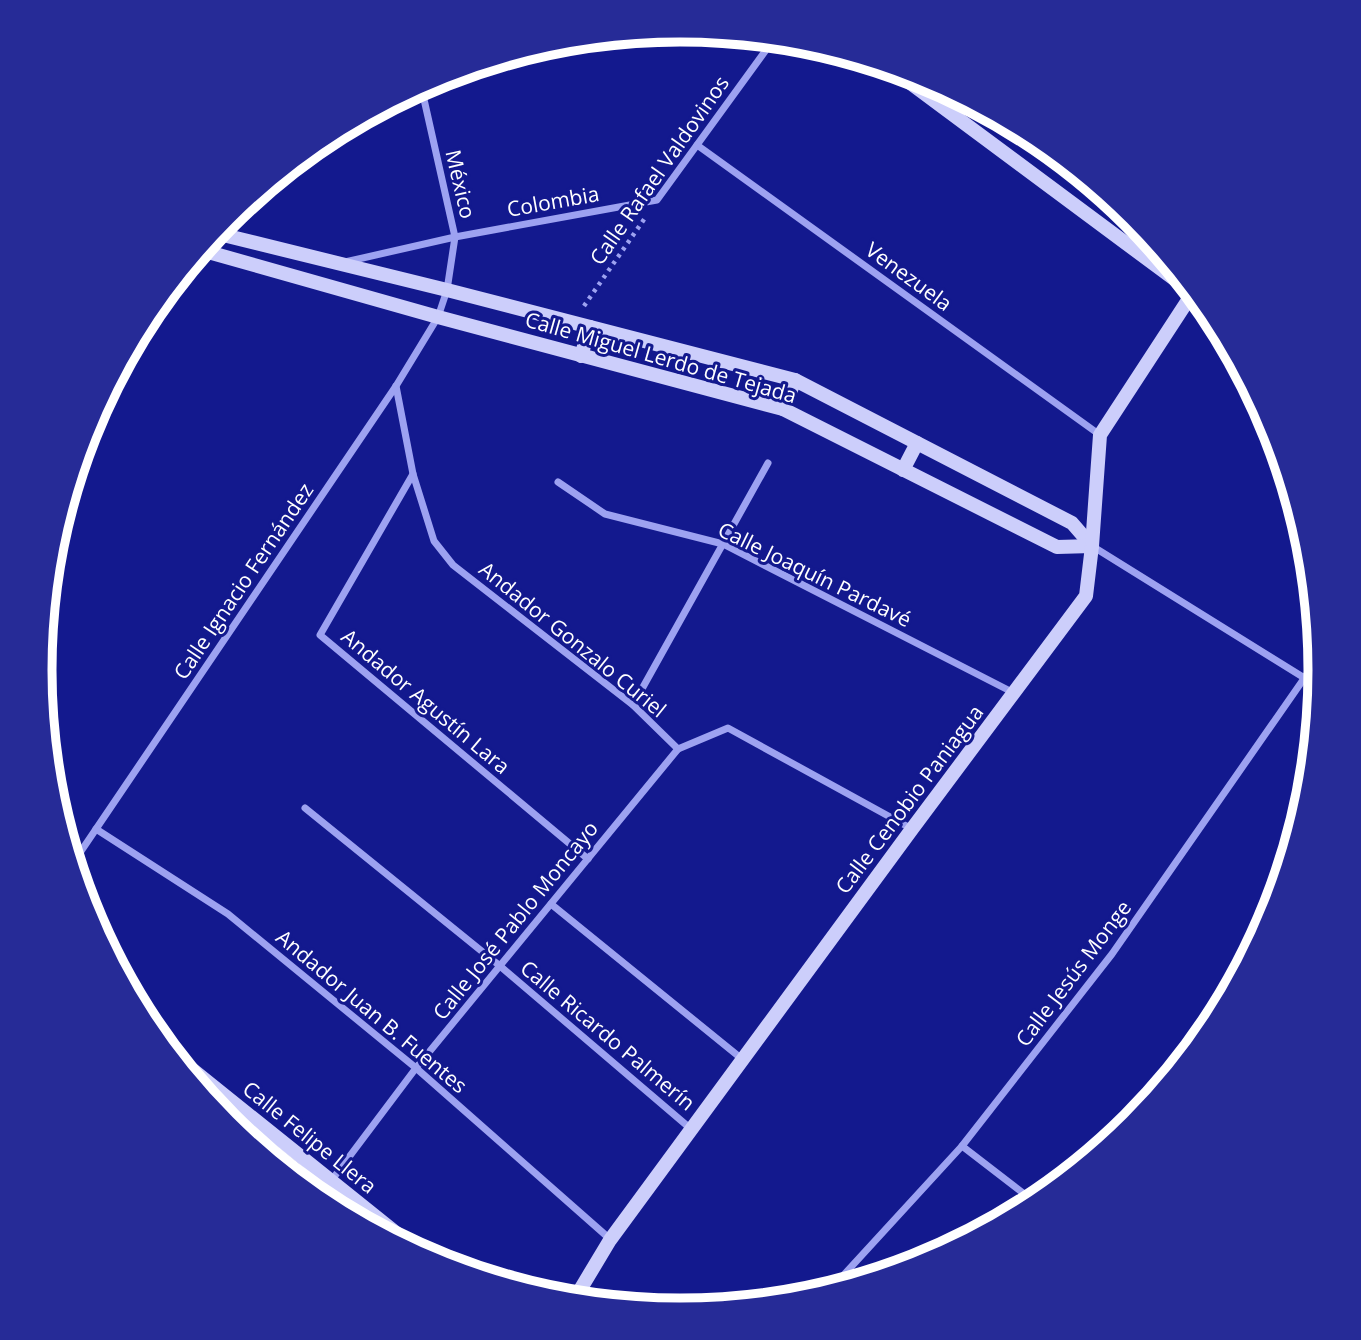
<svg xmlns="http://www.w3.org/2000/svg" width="1361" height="1340" viewBox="0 0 1361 1340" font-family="'Open Sans',sans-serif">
<rect width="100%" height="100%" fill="#13198e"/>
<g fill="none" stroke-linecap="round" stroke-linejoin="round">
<g stroke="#9da2f1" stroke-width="4.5" stroke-dasharray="3.5 5" stroke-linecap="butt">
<polyline points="584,306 645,218"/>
<polyline points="1142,1112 1157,1090 1163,1087"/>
</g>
<g stroke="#9da2f1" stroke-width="7">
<polyline points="491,62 630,35"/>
<polyline points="942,106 952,92"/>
<polyline points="697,145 1100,435"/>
<polyline points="345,262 455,237 657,200 774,39"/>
<polyline points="136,338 164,295"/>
<polyline points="396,386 413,474 434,541 453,565 633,705 678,749"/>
<polyline points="413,474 320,635 588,859"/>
<polyline points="558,482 605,514 723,544 1014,693"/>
<polyline points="1092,546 1319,687"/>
<polyline points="633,705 768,463"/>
<polyline points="305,808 500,966 691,1129"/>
<polyline points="96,829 228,914 416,1068 610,1239"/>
<polyline points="73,863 396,386 438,317 447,290 455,237 421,86"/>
<polyline points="551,904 742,1059"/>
<polyline points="962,1146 1036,1203"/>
<polyline points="331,1181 416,1068 678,749 728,728 912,829"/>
<polyline points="829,1291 962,1146 1112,954 1319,657"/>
</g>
<g stroke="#cccefb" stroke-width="14">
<polyline points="890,68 1193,293"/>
<polyline points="215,233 447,290 795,380 1072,523 1092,546"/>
<polyline points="201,250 438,317 783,409 1057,547 1092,546"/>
<polyline points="581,356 590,327"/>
<polyline points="783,409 795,380"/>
<polyline points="903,470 917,443"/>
<polyline points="168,1050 426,1257"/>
<polyline points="574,1300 610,1240 912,829 1086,596 1092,546 1100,435 1194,291"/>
</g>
</g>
<g text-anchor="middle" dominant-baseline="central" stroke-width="6" stroke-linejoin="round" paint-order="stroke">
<g font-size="21" fill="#fff" stroke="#13198e">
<text transform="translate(659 170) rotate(-55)">Calle Rafael Valdovinos</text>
<text transform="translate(461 184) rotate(77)">México</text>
<text transform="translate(553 201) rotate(-10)">Colombia</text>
<text transform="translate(909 276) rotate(36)">Venezuela</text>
<text transform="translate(661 357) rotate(16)">Calle Miguel Lerdo de Tejada</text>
<text transform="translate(815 574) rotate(26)">Calle Joaquín Pardavé</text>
<text transform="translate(243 581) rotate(-56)">Calle Ignacio Fernández</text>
<text transform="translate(573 639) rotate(39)">Andador Gonzalo Curiel</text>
<text transform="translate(426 701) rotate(40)">Andador Agustín Lara</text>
<text transform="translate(909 799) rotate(-53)">Calle Cenobio Paniagua</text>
<text transform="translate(515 920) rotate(-51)">Calle José Pablo Moncayo</text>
<text transform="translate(1073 973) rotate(-53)">Calle Jesús Monge</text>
<text transform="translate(372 1011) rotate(40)">Andador Juan B. Fuentes</text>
<text transform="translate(608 1035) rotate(40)">Calle Ricardo Palmerín</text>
<text transform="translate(310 1137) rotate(39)">Calle Felipe Llera</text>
</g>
</g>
<path d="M0 0H1361V1340H0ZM52 670a628 628 0 1 1 1256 0a628 628 0 1 1-1256 0Z" fill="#262b97" fill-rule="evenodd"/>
<path fill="none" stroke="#fff" stroke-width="9" d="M52 670a628 628 0 1 1 1256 0a628 628 0 1 1-1256 0Z"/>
</svg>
